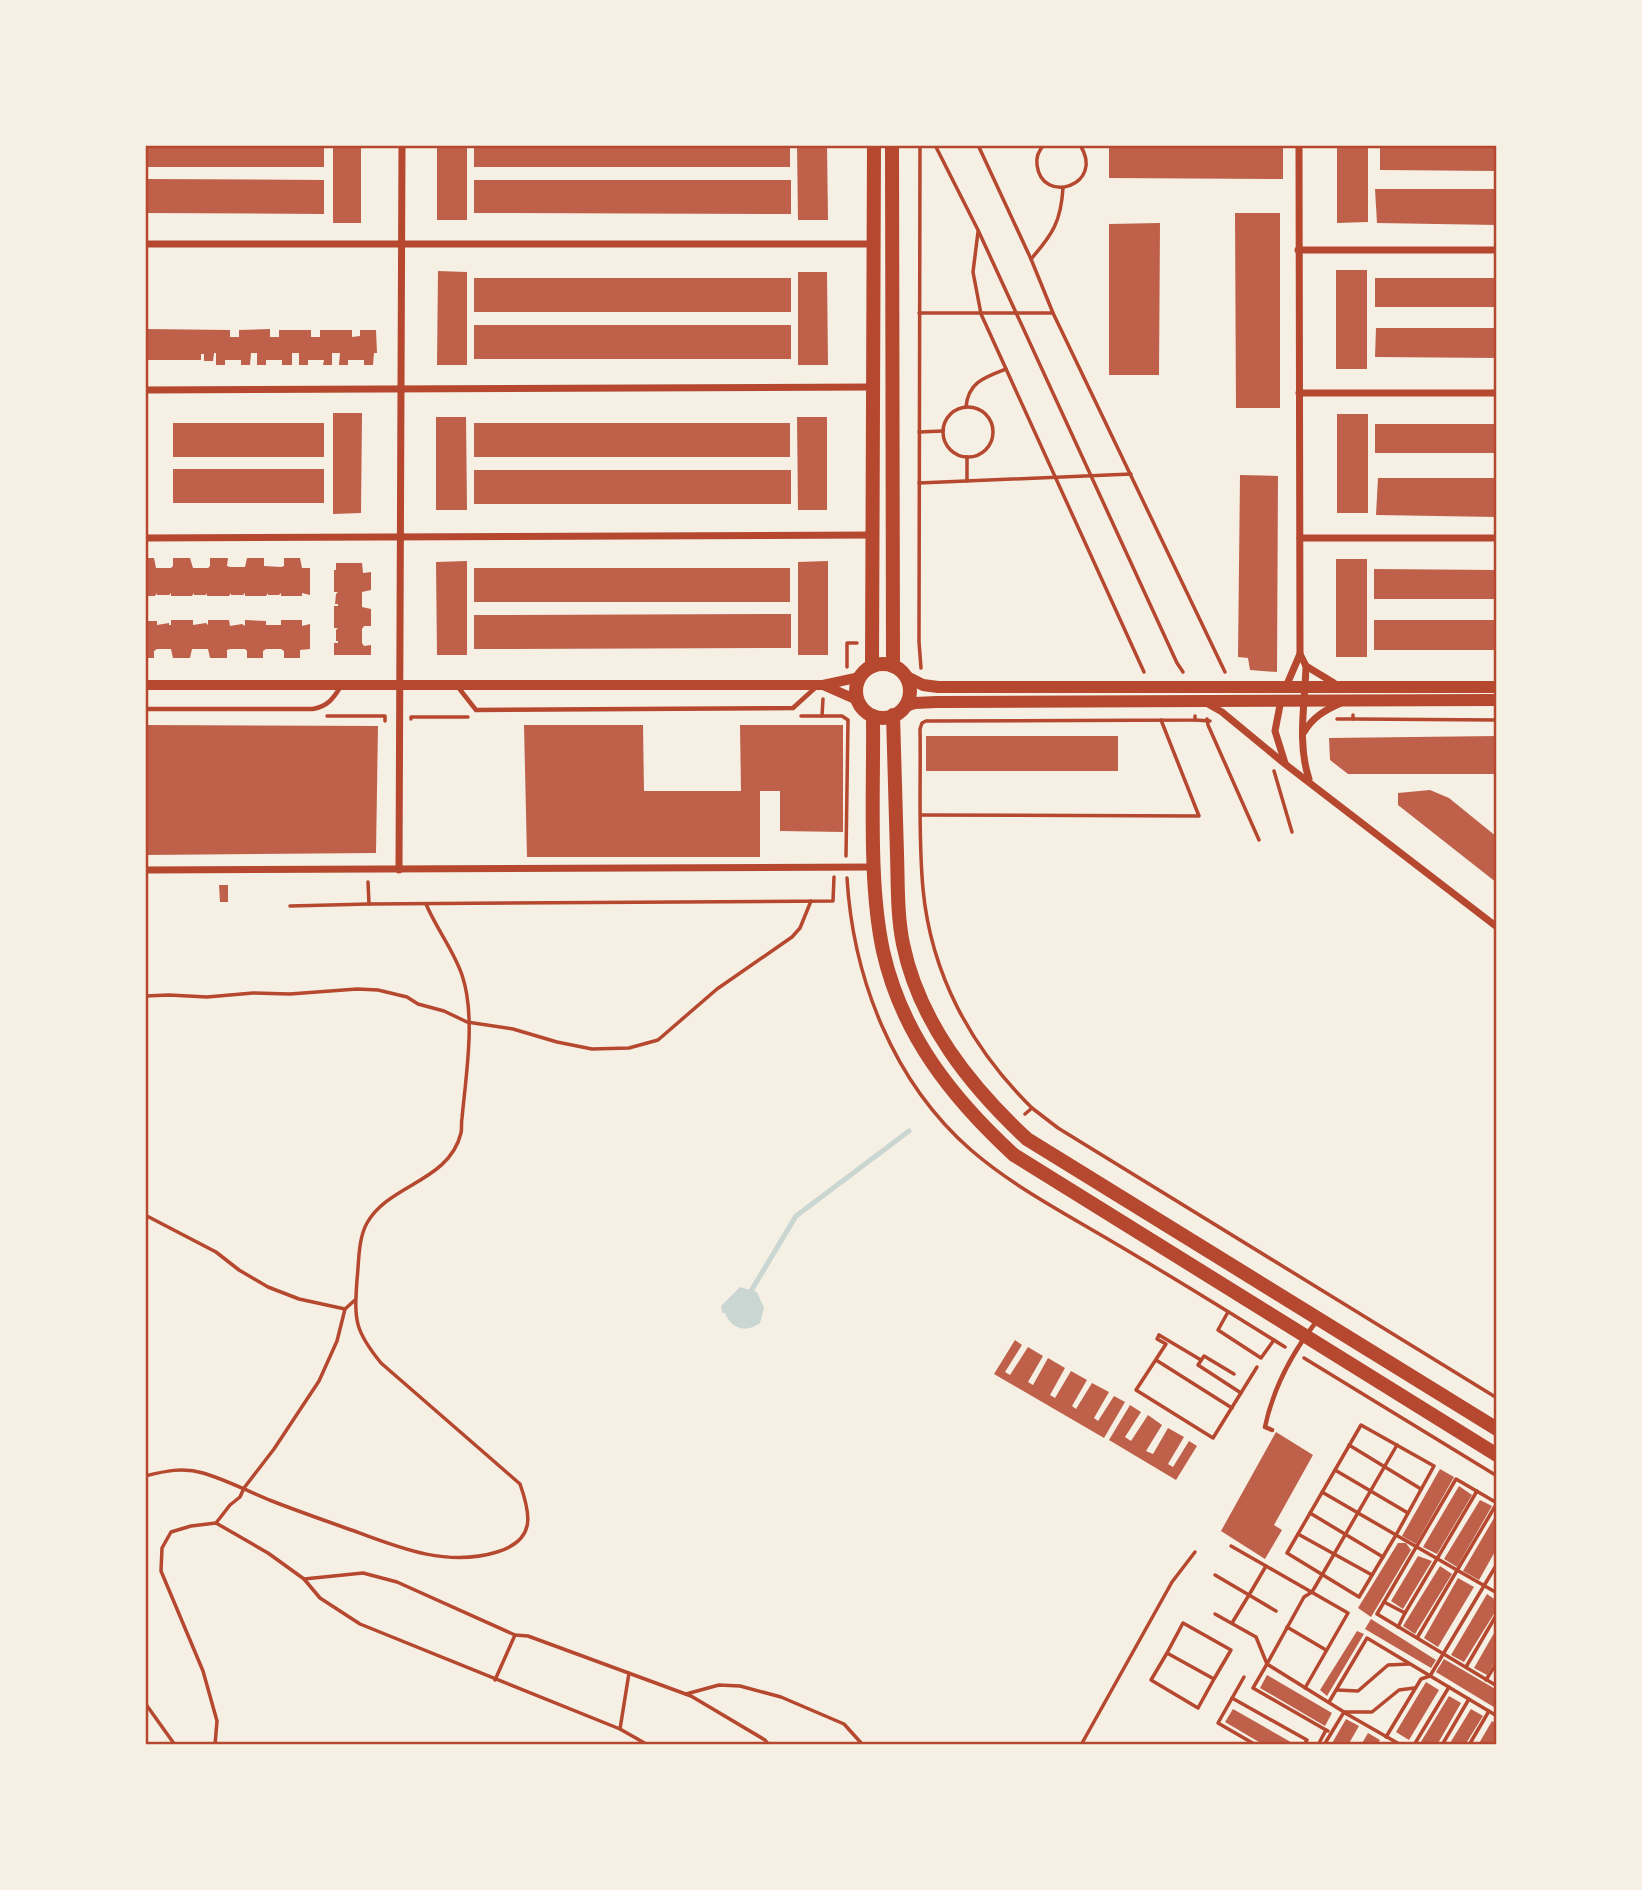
<svg xmlns="http://www.w3.org/2000/svg" width="1642" height="1890" viewBox="0 0 1642 1890" font-family="Manrope,sans-serif">
<rect width="100%" height="100%" fill="#f6efe4"/>
<path fill="#c9d6d2" d="M740,1287L757,1292L764,1308L760,1323C745,1334 731,1328 725,1313H722L721,1306Z"/>
<g fill="none" stroke-linecap="round" stroke-linejoin="round">
<polyline stroke="#c9d6d2" stroke-width="5" points="751,1291 796,1216 909,1131"/>
</g>
<g fill="#bf614a">
<rect x="145" y="145" width="179" height="22"/>
<rect x="333" y="145" width="28" height="78"/>
<rect x="437" y="145" width="30" height="75"/>
<rect x="474" y="145" width="316" height="22"/>
<polygon points="797,145 827,145 828,220 798,220"/>
<polygon points="1109,145 1283,145 1283,179 1109,178"/>
<polygon points="1337,145 1368,145 1368,222 1337,223"/>
<polygon points="1380,145 1497,145 1497,171 1380,170"/>
<polygon points="145,179 324,180 324,214 145,213"/>
<polygon points="474,180 791,180 791,214 474,213"/>
<polygon points="1375,189 1497,189 1497,225 1377,223"/>
<polygon points="1235,213 1280,213 1280,408 1236,408"/>
<polygon points="1160,223 1159,375 1109,375 1109,224"/>
<rect x="1336" y="270" width="31" height="99"/>
<polygon points="438,271 467,272 467,365 437,365"/>
<polygon points="798,272 827,272 828,365 798,365"/>
<rect x="474" y="278" width="317" height="34"/>
<rect x="1375" y="278" width="122" height="29"/>
<rect x="474" y="325" width="317" height="34"/>
<polygon points="1376,328 1497,328 1497,358 1375,357"/>
<polygon points="145,329 230,330 230,337 239,337 239,330 270,329 270,337 279,337 279,330 311,330 311,337 320,337 320,330 352,330 352,337 360,336 360,330 376,330 377,353 374,353 373,365 364,365 364,360 348,360 348,365 339,365 340,353 332,353 332,365 323,365 324,360 308,360 308,365 299,365 299,353 292,353 292,365 282,365 282,360 266,360 266,365 257,365 257,353 251,353 250,365 241,365 241,360 225,360 225,365 216,365 216,353 214,353 213,361 204,361 204,354 201,354 201,360 145,360"/>
<polygon points="333,413 362,413 361,513 333,514"/>
<rect x="1337" y="414" width="31" height="99"/>
<polygon points="436,417 466,417 467,510 436,510"/>
<polygon points="797,417 827,417 827,510 798,510"/>
<rect x="173" y="423" width="151" height="34"/>
<rect x="474" y="423" width="316" height="34"/>
<rect x="1375" y="424" width="122" height="29"/>
<rect x="173" y="469" width="151" height="34"/>
<rect x="474" y="470" width="317" height="34"/>
<polygon points="1240,475 1278,476 1277,672 1250,670 1248,658 1238,657"/>
<polygon points="1378,478 1497,478 1497,517 1376,515"/>
<polygon points="145,558 154,558 156,568 171,568 173,566 173,558 190,558 193,568 208,568 210,566 210,558 228,558 227,566 230,567 245,567 247,558 264,558 264,566 281,567 284,566 284,558 300,558 302,568 310,568 310,595 302,593 302,596 281,596 281,593 279,595 268,595 268,593 266,596 245,596 245,593 243,595 231,595 231,593 229,596 207,596 207,593 206,595 194,595 194,593 192,596 171,596 171,593 169,595 157,595 157,593 155,596 145,596"/>
<rect x="1336" y="559" width="31" height="98"/>
<polygon points="467,561 467,655 437,655 436,562"/>
<polygon points="828,561 828,655 798,655 798,562"/>
<polygon points="336,563 362,563 363,573 371,572 371,590 362,592 362,607 371,609 371,626 364,626 362,629 362,643 364,646 371,645 371,655 334,655 334,643 338,643 338,641 336,641 336,630 338,628 334,628 334,606 338,606 338,604 335,604 336,594 338,592 334,592 334,570 336,570"/>
<rect x="474" y="568" width="316" height="34"/>
<polygon points="1374,569 1497,570 1497,599 1374,599"/>
<polygon points="791,614 791,648 474,649 474,615"/>
<polygon points="171,620 193,620 193,625 206,623 208,625 208,620 229,620 230,626 242,624 245,626 245,620 266,621 266,625 281,625 281,620 302,620 302,626 310,624 310,649 300,650 300,658 284,658 284,651 281,649 266,649 263,651 263,658 247,658 247,651 245,649 230,649 227,650 227,658 210,658 208,649 192,649 190,658 173,658 171,649 157,649 154,651 154,658 145,658 145,621 157,621 157,625 169,623 169,625 171,625"/>
<rect x="1374" y="620" width="123" height="30"/>
<polygon points="145,725 378,726 376,853 145,855"/>
<polygon points="524,725 643,725 644,791 741,791 740,725 843,725 843,832 780,831 780,791 760,791 760,857 527,857"/>
<rect x="926" y="736" width="192" height="35"/>
<polygon points="1497,736 1497,774 1348,774 1330,760 1329,738"/>
<polygon points="1430,790 1449,798 1497,837 1497,883 1398,805 1398,793"/>
<polygon points="219,885 228,885 228,902 220,902"/>
<polygon points="1015,1340 1022,1345 1005,1372 1010,1375 1028,1347 1043,1356 1028,1382 1033,1385 1048,1358 1065,1368 1050,1395 1055,1398 1071,1371 1087,1380 1072,1406 1076,1409 1092,1383 1109,1392 1094,1418 1098,1421 1114,1396 1125,1402 1104,1438 994,1374"/>
<polygon points="1130,1405 1141,1412 1125,1437 1131,1441 1148,1415 1162,1425 1146,1451 1153,1454 1168,1428 1184,1437 1168,1464 1173,1467 1189,1441 1197,1446 1176,1480 1109,1440"/>
<polygon points="1276,1432 1313,1455 1274,1525 1282,1530 1265,1559 1221,1531"/>
<polygon points="1440,1469 1454,1477 1416,1544 1402,1536"/>
<polygon points="1459,1486 1472,1495 1437,1554 1423,1547"/>
<polygon points="1480,1500 1492,1506 1457,1567 1444,1559"/>
<polygon points="1497,1513 1497,1548 1479,1580 1463,1571"/>
<polygon points="1398,1543 1406,1543 1411,1550 1371,1617 1358,1608"/>
<polygon points="1418,1556 1432,1561 1403,1609 1391,1601"/>
<polygon points="1440,1566 1452,1574 1415,1634 1403,1626"/>
<polygon points="1458,1578 1474,1587 1438,1647 1424,1638"/>
<polygon points="1487,1594 1497,1601 1497,1609 1464,1662 1451,1655"/>
<polygon points="1371,1619 1436,1660 1431,1668 1365,1629"/>
<polygon points="1497,1628 1497,1658 1487,1675 1474,1668"/>
<polygon points="1357,1631 1364,1634 1327,1696 1320,1690"/>
<polygon points="1444,1659 1497,1690 1497,1709 1436,1672"/>
<polygon points="1267,1675 1332,1713 1325,1726 1260,1688"/>
<polygon points="1426,1682 1439,1690 1409,1740 1396,1732"/>
<polygon points="1449,1696 1461,1703 1437,1745 1419,1745"/>
<polygon points="1233,1709 1296,1745 1264,1745 1225,1722"/>
<polygon points="1471,1709 1483,1716 1465,1745 1453,1745 1450,1743"/>
<polygon points="1346,1719 1359,1726 1348,1745 1331,1745"/>
<polygon points="1492,1721 1497,1724 1497,1740 1494,1745 1478,1745"/>
<polygon points="1368,1733 1380,1740 1377,1745 1361,1745"/>
</g>
<g fill="none" stroke-linecap="round" stroke-linejoin="round">
<g stroke="#b5482f" stroke-width="3.5">
<polyline points="920,145 919,642 921,668"/>
<polyline points="935,145 978,230 1177,663 1183,672"/>
<polyline points="978,145 1031,259 1053,313 1225,672"/>
<path d="M1044,145C1038,151 1036,157 1037,165C1042,206 1106,185 1080,145"/>
<polyline points="978,232 973,272 981,314 1144,672"/>
<path d="M1031,259C1053,234 1061,221 1063,188"/>
<polyline points="919,313 1053,313"/>
<path d="M966,407C968,382 985,377 1006,369"/>
<circle cx="968" cy="432" r="25"/>
<polyline points="919,432 943,431"/>
<polyline points="967,481 967,457"/>
<polyline points="919,483 1131,474"/>
<polyline points="847,667 847,643 857,643"/>
<polyline points="327,716 385,716 385,721"/>
<polyline points="801,716 822,716 823,699"/>
<polyline points="822,716 842,716 848,720 846,856"/>
<polyline points="411,719 411,717 468,717"/>
<polyline points="1207,719 1208,725 1259,840"/>
<polyline points="1337,719 1353,719 1353,715"/>
<polyline points="1353,719 1497,720"/>
<polyline points="1195,720 1210,721"/>
<polyline points="1274,771 1292,832"/>
<polyline points="921,815 1199,816 1161,720"/>
<path d="M847,878C853,978 893,1082 971,1150C1015,1188 1068,1215 1118,1245C1174,1278 1229,1312 1285,1347"/>
<polyline points="368,882 369,904 833,901 834,877"/>
<polyline points="290,906 369,904"/>
<polyline points="145,996 169,995 207,997 253,993 290,994 357,989 378,990 407,997 418,1004 444,1011 467,1022 513,1029 557,1042 592,1049 629,1048 658,1040 717,989 792,937 800,928 811,901"/>
<path d="M1032,1108C971,1048 931,974 923,889C918,836 921,782 920,729L922,723L926,721L1195,720V716"/>
<polyline points="1025,1114 1032,1108 1058,1128 1497,1398"/>
<polyline points="145,1215 216,1252 239,1270 268,1287 299,1299 345,1309"/>
<polyline points="1228,1312 1218,1330 1261,1358 1274,1340"/>
<polyline points="1159,1335 1157,1339 1166,1344 1136,1390 1213,1438 1257,1367"/>
<polyline points="1159,1335 1201,1360"/>
<polyline points="1304,1358 1497,1476"/>
<polyline points="1156,1360 1232,1408"/>
<polyline points="1234,1374 1204,1356 1198,1365 1241,1393"/>
<polyline points="1349,1445 1421,1489"/>
<polyline points="1335,1470 1408,1513"/>
<path d="M145,1476C165,1471 183,1467 203,1473C227,1480 249,1492 272,1501C300,1512 329,1522 357,1532C402,1549 449,1567 497,1552C536,1540 531,1515 520,1484L381,1363C355,1331 354,1321 357,1280C359,1262 358,1239 367,1223C389,1184 449,1182 461,1133C462,1129 461,1123 462,1118C466,1075 476,1016 462,975C454,951 436,928 426,904"/>
<polyline points="1322,1492 1396,1535 1359,1597 1287,1553 1361,1425 1434,1466 1396,1535 1497,1593"/>
<polyline points="1310,1513 1383,1557"/>
<polyline points="216,1523 230,1505 240,1497 244,1488 274,1449 319,1381 337,1341 345,1309 355,1300"/>
<polyline points="1298,1534 1372,1575"/>
<polyline points="1266,1566 1348,1613 1305,1688"/>
<polyline points="1215,1575 1249,1595 1266,1566 1231,1546"/>
<polyline points="304,1579 320,1598 360,1624 620,1729 648,1745"/>
<polyline points="1384,1602 1405,1613 1398,1627"/>
<polyline points="1405,1613 1477,1491"/>
<polyline points="1215,1614 1256,1637 1267,1664"/>
<polyline points="1232,1623 1249,1595 1276,1611"/>
<polyline points="1287,1627 1326,1650"/>
<polyline points="1417,1638 1497,1503 1456,1479 1377,1614 1497,1686"/>
<polyline points="1167,1653 1151,1680 1198,1708 1214,1679 1167,1653 1183,1623 1231,1650 1214,1679"/>
<polyline points="1267,1664 1304,1597 1312,1592 1322,1575 1397,1445"/>
<polyline points="1466,1667 1497,1614"/>
<polyline points="1244,1677 1218,1723 1256,1745"/>
<polyline points="495,1680 515,1635"/>
<polyline points="1486,1680 1497,1662"/>
<polyline points="1337,1690 1358,1691 1388,1665 1409,1664"/>
<polyline points="686,1694 719,1685 740,1686 781,1697 844,1724 863,1745"/>
<polyline points="1232,1698 1307,1740 1304,1745"/>
<polyline points="1329,1702 1367,1638 1497,1716"/>
<polyline points="145,1703 175,1745"/>
<polyline points="1344,1712 1372,1712 1399,1690 1414,1688"/>
<polyline points="1345,1713 1401,1745"/>
<polyline points="620,1729 629,1673"/>
<polyline points="1386,1737 1421,1679 1430,1676 1497,1564"/>
<polyline points="215,1745 217,1721 203,1671 161,1571 162,1548 171,1532 191,1526 216,1523 268,1553 304,1579 363,1573 397,1582 515,1635 528,1636 691,1696 765,1740 769,1745"/>
<polyline points="1081,1745 1172,1582 1195,1552"/>
<polyline points="1318,1745 1326,1730 1328,1731"/>
<polyline points="1324,1745 1344,1712 1267,1664 1253,1688 1326,1730"/>
<polyline points="1414,1745 1449,1687"/>
<polyline points="1442,1745 1469,1699"/>
<polyline points="1469,1745 1489,1711"/>
</g>
<g stroke="#b5482f" stroke-width="4.5">
<polyline points="458,687 476,710 793,708 815,688"/>
<path d="M145,709H313C328,706 333,699 341,686"/>
<path d="M1272,1430L1265,1427C1273,1389 1292,1353 1316,1322"/>
</g>
<g stroke="#b5482f" stroke-width="7">
<polyline points="1299,145 1300,654 1306,666 1334,683"/>
<polyline points="145,244 874,244"/>
<polyline points="1298,250 1497,250"/>
<polyline points="145,390 873,387"/>
<polyline points="1299,393 1497,393"/>
<polyline points="145,538 872,535"/>
<polyline points="1300,538 1497,538"/>
<path d="M1306,666C1305,704 1297,743 1309,779"/>
<polyline points="1285,689 1300,654"/>
<polyline points="1281,700 1275,731 1285,763"/>
<polyline points="1208,704 1222,712 1285,764 1497,927"/>
<path d="M1304,732C1313,717 1325,710 1341,703"/>
<polyline points="145,870 874,867"/>
<polyline points="399,870 402,145"/>
</g>
<g stroke="#b5482f" stroke-width="10">
<polyline points="145,685 823,685 860,677"/>
<polyline points="823,685 857,700"/>
</g>
<g stroke="#b5482f" stroke-width="12">
<polyline points="905,676 923,685 938,687 1497,687"/>
<polyline points="905,706 915,703 937,702 1497,700"/>
</g>
<g stroke="#b5482f" stroke-width="14">
<polyline points="892,145 893,666"/>
<circle cx="883" cy="691" r="27"/>
<polyline points="872,666 874,145"/>
<path d="M893,715C894,762 896,808 897,854C898,884 897,915 903,944C919,1022 970,1086 1027,1139L1497,1429"/>
<path d="M873,716C874,789 868,881 883,951C902,1035 952,1098 1014,1155L1497,1455"/>
</g>
</g>
<rect width="1642" height="1890" fill="none" stroke="#f6efe4" stroke-width="294"/>
<rect x="147" y="147" width="1348" height="1596" fill="none" stroke="#b5482f" stroke-width="2.5"/>
</svg>
